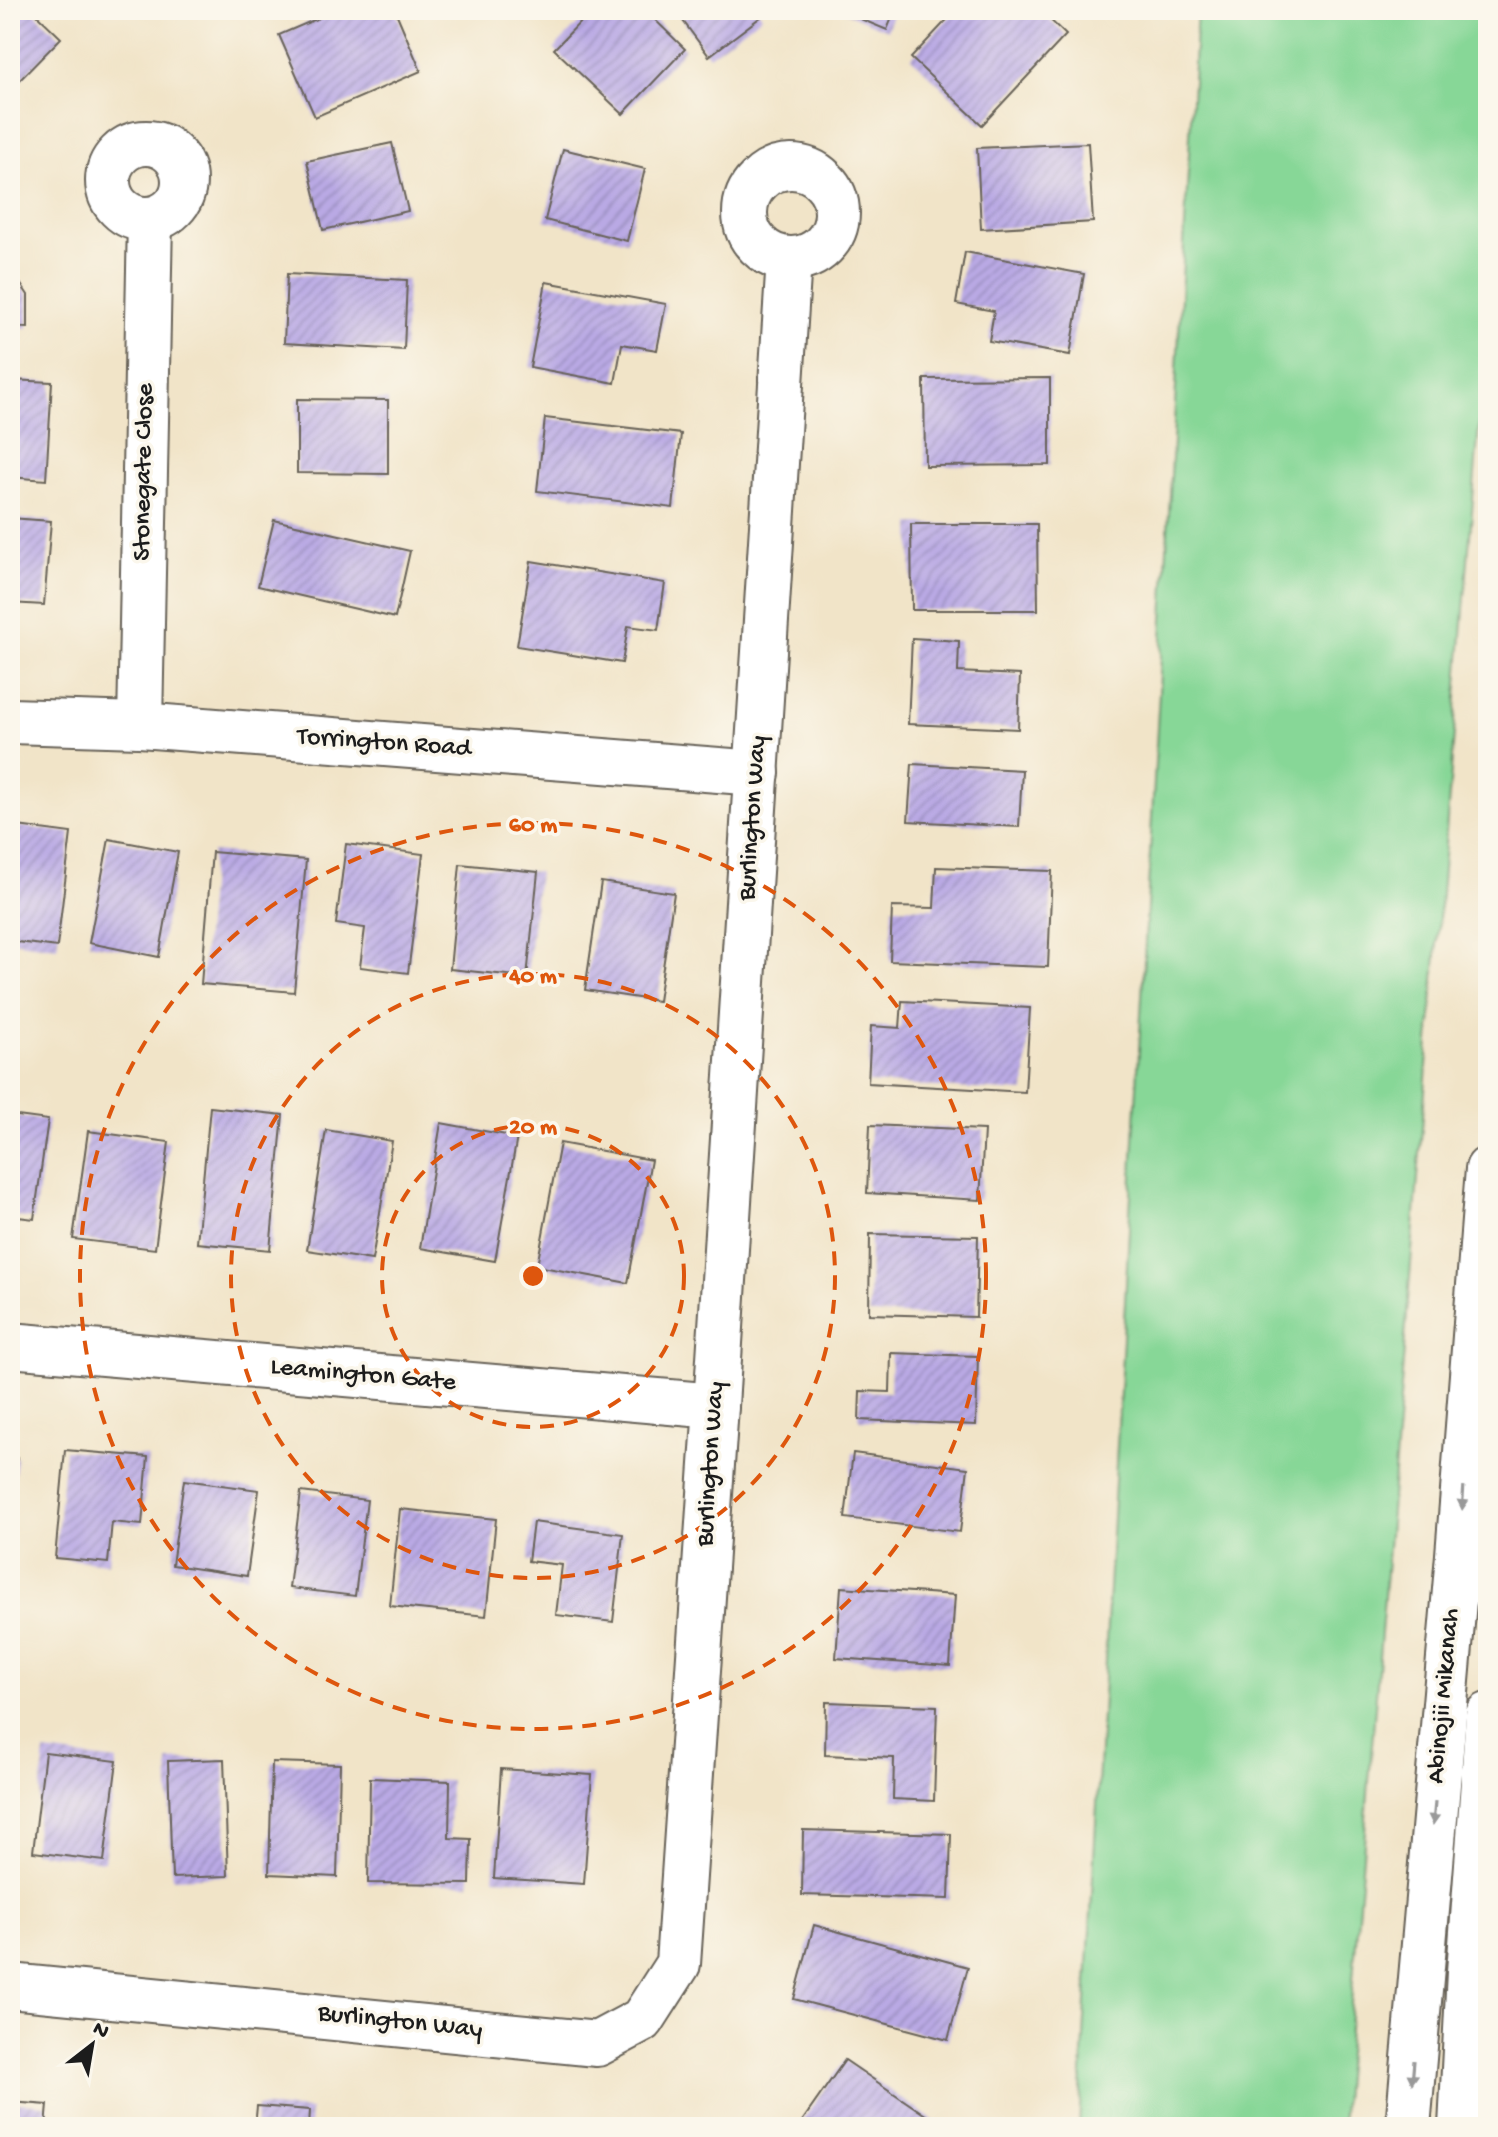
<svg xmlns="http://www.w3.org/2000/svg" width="1498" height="2137" viewBox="0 0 1498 2137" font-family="'Gochi Hand',sans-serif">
<defs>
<pattern id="building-hatch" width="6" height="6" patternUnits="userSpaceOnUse" patternTransform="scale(2)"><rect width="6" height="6" fill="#b9a9e4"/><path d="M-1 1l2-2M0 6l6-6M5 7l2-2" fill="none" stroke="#9e91c3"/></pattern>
</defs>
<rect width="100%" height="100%" fill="#fbf7ec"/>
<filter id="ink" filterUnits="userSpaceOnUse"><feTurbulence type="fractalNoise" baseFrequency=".0125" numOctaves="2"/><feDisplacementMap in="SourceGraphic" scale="16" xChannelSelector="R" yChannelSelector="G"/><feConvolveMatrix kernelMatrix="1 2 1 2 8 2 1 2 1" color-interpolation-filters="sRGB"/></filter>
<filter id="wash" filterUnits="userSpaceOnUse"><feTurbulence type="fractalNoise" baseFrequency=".006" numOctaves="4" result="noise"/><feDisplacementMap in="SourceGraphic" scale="32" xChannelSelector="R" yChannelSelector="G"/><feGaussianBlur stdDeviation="1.8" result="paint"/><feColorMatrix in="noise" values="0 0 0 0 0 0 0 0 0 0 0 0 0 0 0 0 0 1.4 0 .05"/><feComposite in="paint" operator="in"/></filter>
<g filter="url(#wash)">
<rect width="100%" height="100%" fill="#f1e4c8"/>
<polygon fill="#87d797" stroke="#527a5a" stroke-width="2" points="1197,10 1488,10 1488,314 1341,2127 1079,2127"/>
<g id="blocks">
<g fill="url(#building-hatch)">
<polygon points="10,10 32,10 61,38 10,90"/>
<polygon points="337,10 395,10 421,71 315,117 279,35"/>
<polygon points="592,10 645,10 685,49 623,114 554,49"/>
<polygon points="675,10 758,10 762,16 709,56"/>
<polygon points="839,10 895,10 887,30"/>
<polygon points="956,10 1040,10 1066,35 982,125 911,58"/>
<polygon points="392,143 408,211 323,230 307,161"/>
<polygon points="1088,143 1093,222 981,229 977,148"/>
<polygon points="563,149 645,169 627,241 545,220"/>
<polygon points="965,252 1084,274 1070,355 989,341 994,311 956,304"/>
<polygon points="10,268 28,295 28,328 10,327"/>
<polygon points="287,274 407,280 404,350 284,343"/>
<polygon points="546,282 666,304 657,350 622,344 615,383 530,367"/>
<polygon points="1050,378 1050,465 925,466 924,379"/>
<polygon points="10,380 52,382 46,480 10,477"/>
<polygon points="297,399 388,400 388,474 297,473"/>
<polygon points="545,418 681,434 673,508 537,491"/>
<polygon points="10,518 51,521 44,605 10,603"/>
<polygon points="274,520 410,551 395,618 258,586"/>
<polygon points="911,524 1037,524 1038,610 912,610"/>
<polygon points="531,561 665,583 658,630 628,626 622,663 517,646"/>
<polygon points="912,638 959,641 958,672 1020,675 1018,729 908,724"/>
<polygon points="912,764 1022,770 1019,827 908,821"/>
<polygon points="10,825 71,833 57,947 10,941"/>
<polygon points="109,839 178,852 159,957 89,943"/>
<polygon points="346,844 423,854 408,973 360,967 365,928 336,924"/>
<polygon points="212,852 306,860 294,992 201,984"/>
<polygon points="460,864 538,872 527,977 450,969"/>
<polygon points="936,867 1052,871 1048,967 890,961 892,907 934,908"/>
<polygon points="601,882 674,893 658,1001 585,990"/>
<polygon points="902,1001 1030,1008 1025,1092 868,1083 871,1026 900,1028"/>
<polygon points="210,1107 283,1115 270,1250 197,1243"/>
<polygon points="10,1115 48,1120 34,1219 10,1216"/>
<polygon points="441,1123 517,1137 495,1261 420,1248"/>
<polygon points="870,1125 984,1130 980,1200 867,1193"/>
<polygon points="326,1130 392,1141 372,1260 307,1250"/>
<polygon points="88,1131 169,1142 155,1249 73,1239"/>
<polygon points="560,1143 651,1160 628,1283 537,1266"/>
<polygon points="870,1234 978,1236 976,1317 869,1314"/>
<polygon points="891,1353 978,1356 976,1425 859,1420 860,1391 890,1392"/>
<polygon points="65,1450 148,1457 142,1525 112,1522 108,1563 55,1558"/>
<polygon points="853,1453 968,1468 960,1532 845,1518"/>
<polygon points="10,1457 17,1458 12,1496 10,1496"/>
<polygon points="184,1480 259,1490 247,1576 172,1565"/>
<polygon points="301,1492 367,1500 355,1596 289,1588"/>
<polygon points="400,1509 496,1519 486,1616 390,1606"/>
<polygon points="533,1522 623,1534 613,1622 556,1615 562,1565 528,1561"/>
<polygon points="841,1587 955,1595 950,1666 836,1658"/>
<polygon points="826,1702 937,1706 934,1801 893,1799 894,1758 825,1755"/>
<polygon points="45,1752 117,1761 104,1861 33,1852"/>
<polygon points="224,1759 228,1876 172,1878 168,1761"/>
<polygon points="272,1762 340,1764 337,1877 269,1874"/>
<polygon points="501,1769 592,1775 584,1884 494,1878"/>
<polygon points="370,1778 450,1781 449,1838 471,1839 470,1884 368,1883"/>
<polygon points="803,1830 951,1834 949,1899 802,1895"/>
<polygon points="814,1925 968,1967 948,2040 794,1999"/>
<polygon points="845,2060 943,2127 798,2127"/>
<polygon points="10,2102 48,2105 46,2127 10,2127"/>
<polygon points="257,2106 310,2110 309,2127 255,2127"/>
</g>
</g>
</g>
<g filter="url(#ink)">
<use href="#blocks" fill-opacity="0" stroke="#676258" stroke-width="2"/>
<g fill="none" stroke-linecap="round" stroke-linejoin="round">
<defs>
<g id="street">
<circle cx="146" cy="181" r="38"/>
<circle cx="791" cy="213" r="46"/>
<polyline points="10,721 140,725 757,773"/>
<polyline points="140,725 150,219"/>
<polyline points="10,1345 716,1406"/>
<polyline points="10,1986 597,2044 642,2020 678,1964 716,1406 789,259"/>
</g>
<g id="primary">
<polyline points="1408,2127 1458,1555 1488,1169"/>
<polyline points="1461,2127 1469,1972 1488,1715"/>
</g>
</defs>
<use href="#street" stroke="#676258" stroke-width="48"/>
<use href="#primary" stroke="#676258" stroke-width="48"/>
<use href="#street" stroke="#fff" stroke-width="44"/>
<use href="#primary" stroke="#fff" stroke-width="44"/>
</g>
<defs><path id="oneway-solid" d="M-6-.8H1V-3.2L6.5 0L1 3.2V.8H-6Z" transform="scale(2)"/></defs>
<g fill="#999">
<use href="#oneway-solid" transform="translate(1463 1498) rotate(94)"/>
<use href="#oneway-solid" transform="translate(1434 1813) rotate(95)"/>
<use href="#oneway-solid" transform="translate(1413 2072) rotate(95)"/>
</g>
</g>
<g fill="none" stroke="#de560d" stroke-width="4" stroke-dasharray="14 10">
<circle cx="533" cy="1276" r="151"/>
<circle cx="533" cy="1276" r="302"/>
<circle cx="533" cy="1276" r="453"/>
</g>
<g text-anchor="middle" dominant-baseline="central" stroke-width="7" stroke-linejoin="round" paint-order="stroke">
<g font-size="26" fill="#1c1c1c" stroke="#fbf7ec">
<text transform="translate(145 472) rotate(-89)">Stonegate Close</text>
<text transform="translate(384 744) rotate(4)">Torrington Road</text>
<text transform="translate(754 818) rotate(-86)">Burlington Way</text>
<text transform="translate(363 1376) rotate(5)">Leamington Gate</text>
<text transform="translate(712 1464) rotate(-86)">Burlington Way</text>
<text transform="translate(1445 1696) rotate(-85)">Abinojii Mikanah</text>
<text transform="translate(400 2023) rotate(6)">Burlington Way</text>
</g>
</g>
<circle cx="533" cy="1276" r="12" fill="#de560d" stroke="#fbf7ec" stroke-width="4"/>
<g font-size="24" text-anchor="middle" font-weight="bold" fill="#de560d" stroke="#fbf7ec" stroke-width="7" stroke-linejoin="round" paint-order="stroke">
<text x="533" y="831">60 m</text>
<text x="533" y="982">40 m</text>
<text x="533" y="1133">20 m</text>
</g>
<rect width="1498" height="2137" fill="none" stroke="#fbf7ec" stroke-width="40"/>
<g transform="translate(92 2045) rotate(31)" stroke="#fbf7ec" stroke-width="6" paint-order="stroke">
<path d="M0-6L14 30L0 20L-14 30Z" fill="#1c1c1c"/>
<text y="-12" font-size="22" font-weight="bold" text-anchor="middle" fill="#1c1c1c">N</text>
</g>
</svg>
